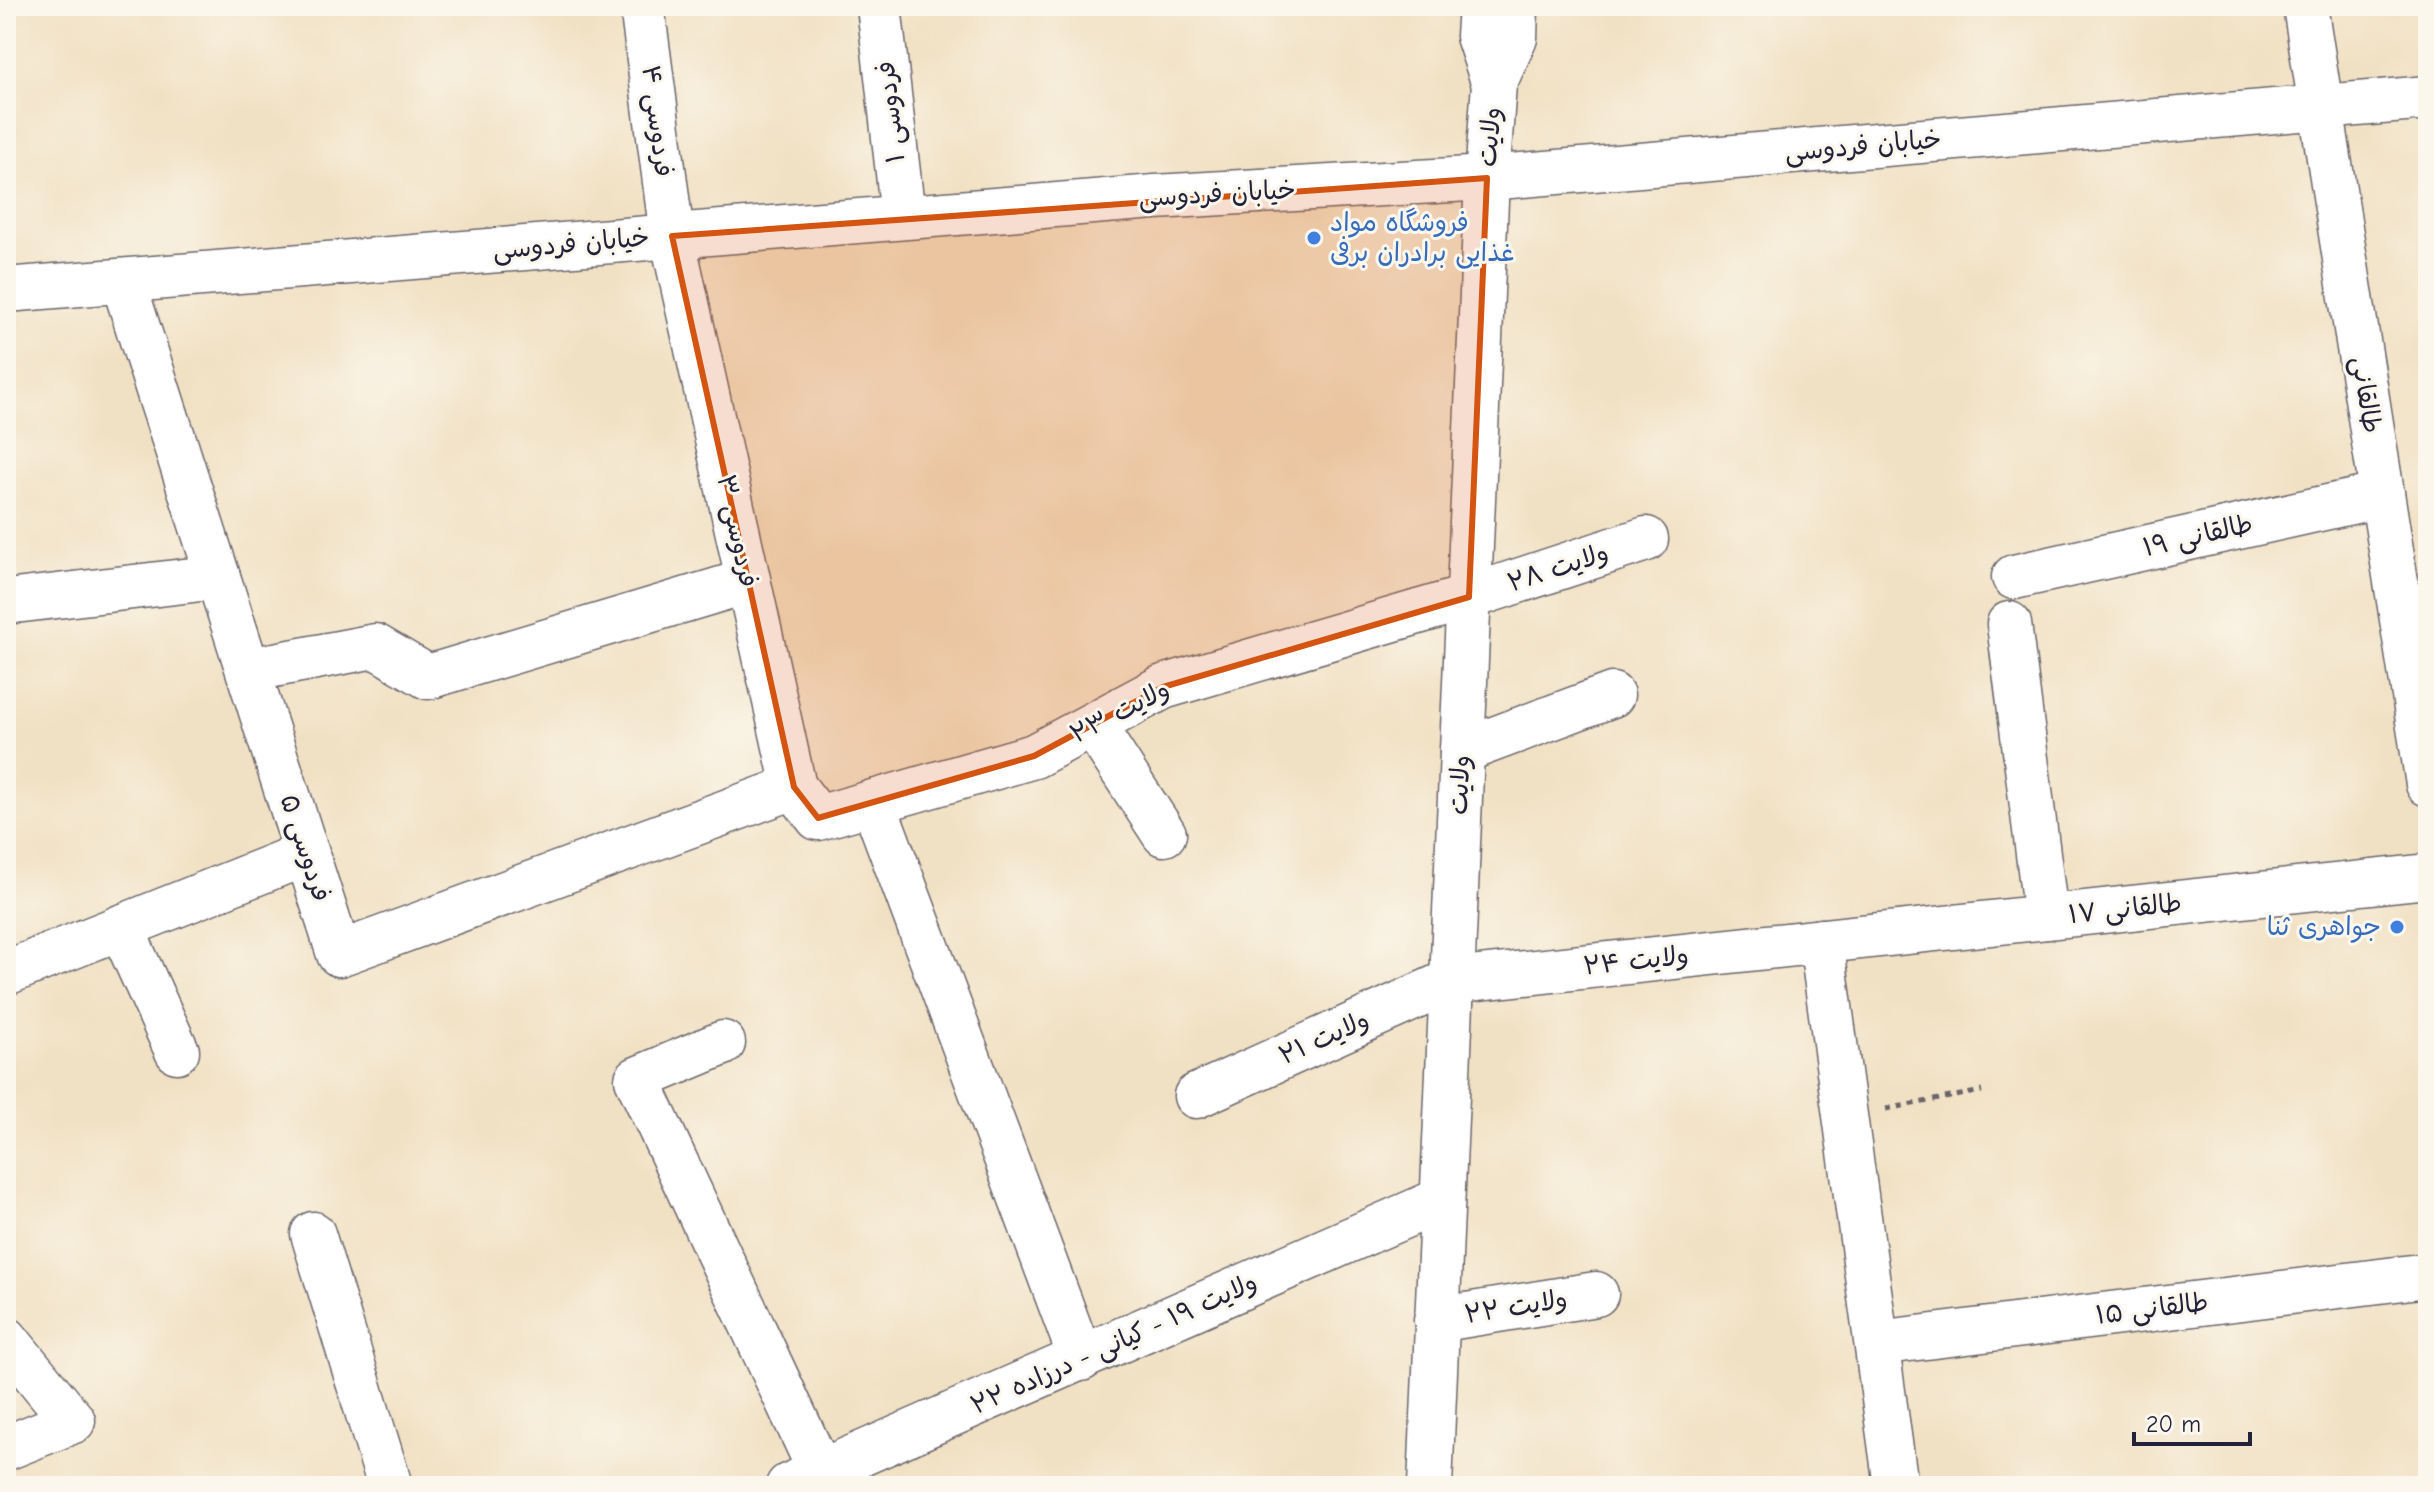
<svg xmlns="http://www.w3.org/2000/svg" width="2434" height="1492" viewBox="0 0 2434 1492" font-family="'Comic Neue','Playpen Sans Arabic',sans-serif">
<rect width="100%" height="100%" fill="#fbf7ec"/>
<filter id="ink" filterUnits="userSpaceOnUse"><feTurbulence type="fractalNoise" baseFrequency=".0125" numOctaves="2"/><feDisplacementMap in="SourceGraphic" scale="16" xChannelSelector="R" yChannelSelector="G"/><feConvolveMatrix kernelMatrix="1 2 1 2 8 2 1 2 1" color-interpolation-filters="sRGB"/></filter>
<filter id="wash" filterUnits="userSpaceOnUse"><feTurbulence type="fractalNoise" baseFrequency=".006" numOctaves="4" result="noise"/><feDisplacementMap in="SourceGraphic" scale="32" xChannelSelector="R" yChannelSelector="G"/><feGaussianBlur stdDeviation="1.8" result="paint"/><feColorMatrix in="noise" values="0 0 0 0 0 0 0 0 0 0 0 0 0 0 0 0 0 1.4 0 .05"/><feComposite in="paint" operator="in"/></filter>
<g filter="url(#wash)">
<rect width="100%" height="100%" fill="#f1e1c4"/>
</g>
<g filter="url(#ink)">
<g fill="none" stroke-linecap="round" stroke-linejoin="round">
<defs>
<g id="minor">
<polyline points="642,6 672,236 794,787 818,818 1034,756 1163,687 1469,597 1646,539"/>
<polyline points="879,6 903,217"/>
<polyline points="2305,6 2428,784"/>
<polyline points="123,281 339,954 794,787"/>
<polyline points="6,290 1155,197 1487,178 2428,98"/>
<polyline points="2014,577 2382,495"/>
<polyline points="6,602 218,577"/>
<polyline points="2009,624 2046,917"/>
<polyline points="248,670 375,646 428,677 748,581"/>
<polyline points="1093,725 1164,834"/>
<polyline points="1462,751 1612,695"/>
<polyline points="873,802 1081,1359"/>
<polyline points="121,927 177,1051"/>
<polyline points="1821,941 1896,1486"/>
<polyline points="6,973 307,853"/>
<polyline points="723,1043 637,1079 821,1473"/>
<polyline points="1196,1096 1451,981 2428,876"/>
<polyline points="313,1234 390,1486"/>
<polyline points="1436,1320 1596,1294"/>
<polyline points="6,1339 73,1421 6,1448"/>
<polyline points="1877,1343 2428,1275"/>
<polyline points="788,1486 1441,1200"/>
</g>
<g id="major">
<polyline points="1480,6 1478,36 1494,84"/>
<polyline points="1430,1486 1487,178 1494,84 1515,38 1516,6"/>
</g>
</defs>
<use href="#minor" stroke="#6a656b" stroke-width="47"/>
<use href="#major" stroke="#6a656b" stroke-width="47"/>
<polyline stroke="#6a656b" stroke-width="5" stroke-dasharray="6 6" stroke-linecap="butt" points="1886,1109 1982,1091"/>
<use href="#minor" stroke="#fff" stroke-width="44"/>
<use href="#major" stroke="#fff" stroke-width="44"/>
</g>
</g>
<path fill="#d45411" fill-opacity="0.2" stroke="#d45411" stroke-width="6" stroke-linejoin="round" d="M1487,178L1469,597L1163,687L1034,756L818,818L794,787L672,236Z"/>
<g fill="#3f7fe0" stroke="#fbf7ec" stroke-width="3">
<circle cx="1314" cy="238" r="8"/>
<circle cx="2397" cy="927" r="8"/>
</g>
<g text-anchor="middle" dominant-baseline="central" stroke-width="6" stroke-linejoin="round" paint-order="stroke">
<g font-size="26" fill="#22223b" stroke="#fbf7ec">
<text transform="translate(891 112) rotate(-96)">فردوسی ۱</text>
<text transform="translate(657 121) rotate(83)">فردوسی ۴</text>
<text transform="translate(1490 137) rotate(-85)">ولایت</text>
<text transform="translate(1863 146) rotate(-5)">خیابان فردوسی</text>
<text transform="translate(1217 194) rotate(-3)">خیابان فردوسی</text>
<text transform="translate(571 244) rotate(-5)">خیابان فردوسی</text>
<text transform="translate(2366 395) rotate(81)">طالقانی</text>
<text transform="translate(737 531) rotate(78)">فردوسی ۳</text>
<text transform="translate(2198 536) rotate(-13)">طالقانی ۱۹</text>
<text transform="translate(1558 568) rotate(-18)">ولایت ۲۸</text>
<text transform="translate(1120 712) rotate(-27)">ولایت ۲۳</text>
<text transform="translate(1460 785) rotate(-87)">ولایت</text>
<text transform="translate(305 848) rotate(72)">فردوسی ۵</text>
<text transform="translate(2125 909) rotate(-6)">طالقانی ۱۷</text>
<text transform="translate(1636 961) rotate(-6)">ولایت ۲۴</text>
<text transform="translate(1324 1038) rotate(-24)">ولایت ۲۱</text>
<text transform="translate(1516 1307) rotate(-9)">ولایت ۲۲</text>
<text transform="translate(2152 1309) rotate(-7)">طالقانی ۱۵</text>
<text transform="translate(1114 1344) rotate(-24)">ولایت ۱۹ - کیانی - درزاده ۲۲</text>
</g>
<g font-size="26" fill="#366cbe" stroke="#fbf7ec" text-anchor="start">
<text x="1330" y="223">فروشگاه مواد<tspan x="1330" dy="30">غذایی برادران برفی</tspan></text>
<text x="2381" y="927" text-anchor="end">جواهری ثنا</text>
</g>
</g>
<rect width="2434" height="1492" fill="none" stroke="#fbf7ec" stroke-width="32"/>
<path d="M2134 1432v12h116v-12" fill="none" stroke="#22223b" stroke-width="4"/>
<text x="2146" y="1432" font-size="24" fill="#22223b" stroke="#fbf7ec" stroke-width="6" paint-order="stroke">20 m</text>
</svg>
